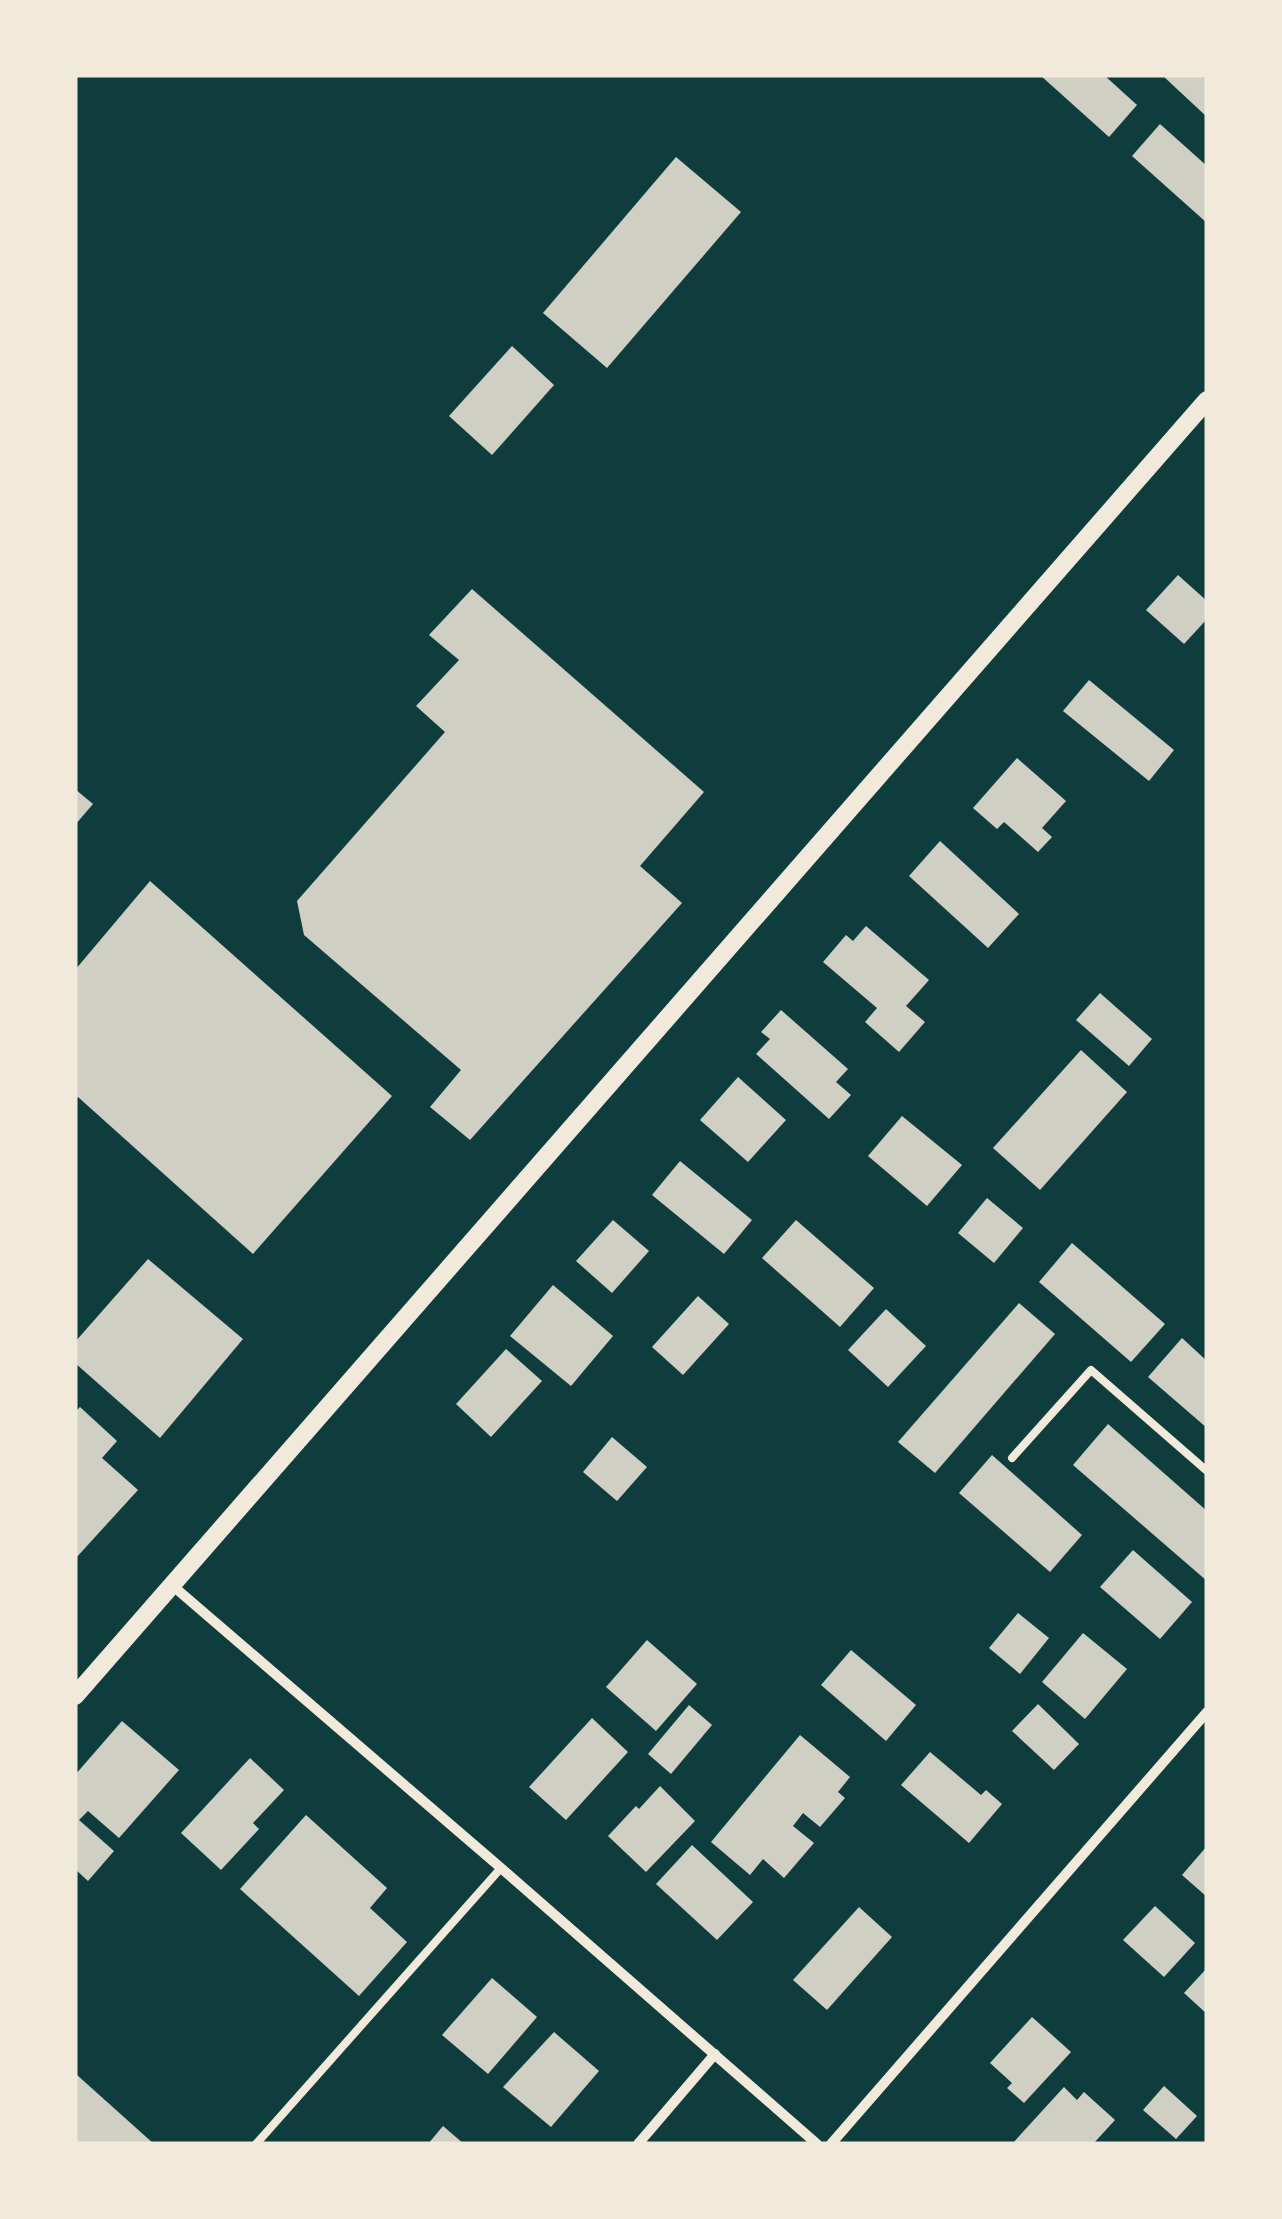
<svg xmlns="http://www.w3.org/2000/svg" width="1282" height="2219" viewBox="0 0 1282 2219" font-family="Overpass,sans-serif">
<rect width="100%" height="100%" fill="#0f3d3e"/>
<g fill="#cfcfc3">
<polygon points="1040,75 1104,75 1137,105 1109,137"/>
<polygon points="1162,75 1207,75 1207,117"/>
<polygon points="1160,124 1207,166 1207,223 1132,156"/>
<polygon points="676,157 741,212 607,368 543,313"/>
<polygon points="512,346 554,385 492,455 449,416"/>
<polygon points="1178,575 1207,601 1207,619 1184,644 1146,610"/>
<polygon points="472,589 704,792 640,866 682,903 470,1140 430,1107 461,1070 304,935 297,901 445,732 416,706 459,660 429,635"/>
<polygon points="1089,680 1174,750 1149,781 1063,711"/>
<polygon points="1017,758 1066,801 1042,828 1052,837 1038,852 1004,822 997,829 973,808"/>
<polygon points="75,789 93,804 75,825"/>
<polygon points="940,841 1019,914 988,948 909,876"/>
<polygon points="150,881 392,1096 253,1254 78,1097 75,1100 75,970"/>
<polygon points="866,926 929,980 906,1006 925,1022 899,1052 865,1022 877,1008 823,962 846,935 853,941"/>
<polygon points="1100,993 1152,1039 1129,1066 1076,1020"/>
<polygon points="781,1010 848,1069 836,1082 851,1095 829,1119 756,1054 770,1039 761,1032"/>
<polygon points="1081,1050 1127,1092 1040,1190 993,1148"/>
<polygon points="738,1077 786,1120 748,1162 700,1120"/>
<polygon points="902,1116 962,1165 927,1206 868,1156"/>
<polygon points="680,1161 752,1220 724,1254 652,1195"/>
<polygon points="987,1198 1023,1228 994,1263 958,1233"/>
<polygon points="613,1220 649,1251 612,1293 576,1261"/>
<polygon points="796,1220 874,1288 840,1327 762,1258"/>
<polygon points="1072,1243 1165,1324 1131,1362 1039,1282"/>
<polygon points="148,1259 243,1339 160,1438 75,1363 75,1342"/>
<polygon points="553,1285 613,1336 571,1386 510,1336"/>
<polygon points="698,1296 729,1324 683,1375 652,1347"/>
<polygon points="1019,1303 1055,1334 935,1473 898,1442"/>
<polygon points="886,1309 926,1346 888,1387 848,1350"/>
<polygon points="1182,1338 1207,1361 1207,1428 1148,1377"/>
<polygon points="506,1349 542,1381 491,1437 456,1404"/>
<polygon points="80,1407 117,1441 102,1458 138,1490 75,1559 75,1412"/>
<polygon points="1108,1424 1207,1511 1207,1581 1073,1465"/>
<polygon points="612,1437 647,1467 617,1501 583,1472"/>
<polygon points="992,1455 1082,1535 1050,1572 959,1493"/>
<polygon points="1133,1550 1192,1602 1160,1639 1100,1587"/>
<polygon points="1018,1613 1049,1638 1020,1674 989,1648"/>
<polygon points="1083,1633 1127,1669 1085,1719 1042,1682"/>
<polygon points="647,1640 697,1684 656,1731 606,1687"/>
<polygon points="851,1650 916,1705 886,1741 821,1685"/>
<polygon points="1038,1704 1079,1744 1054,1770 1012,1731"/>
<polygon points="689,1705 712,1725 671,1774 648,1754"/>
<polygon points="592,1718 628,1752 566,1820 529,1787"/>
<polygon points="122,1721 179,1770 119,1838 88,1811 79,1820 114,1851 88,1881 75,1869 75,1775"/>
<polygon points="800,1735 850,1777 838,1792 845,1798 820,1827 803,1813 793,1826 814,1843 784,1878 763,1859 750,1875 711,1842"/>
<polygon points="930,1752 981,1795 986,1790 1002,1804 969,1843 901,1785"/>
<polygon points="250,1758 284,1790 253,1823 259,1829 221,1870 181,1833"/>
<polygon points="660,1786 695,1821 646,1872 608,1836 636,1806 639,1809"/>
<polygon points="306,1815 387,1888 370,1908 407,1942 359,1996 240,1889"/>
<polygon points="692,1845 753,1902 717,1940 656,1884"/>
<polygon points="1207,1846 1207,1897 1182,1875"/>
<polygon points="1155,1906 1195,1943 1164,1977 1123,1940"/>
<polygon points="859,1907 892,1937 827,2010 793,1980"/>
<polygon points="1207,1968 1207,2014 1184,1993"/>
<polygon points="492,1978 537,2017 488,2074 442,2035"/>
<polygon points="1032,2017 1071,2052 1024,2103 1007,2088 1012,2083 990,2063"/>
<polygon points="554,2032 599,2071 551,2127 503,2087"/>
<polygon points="77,2075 154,2144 75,2144 75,2078"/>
<polygon points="1164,2086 1197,2116 1176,2139 1143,2110"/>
<polygon points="1064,2087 1077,2100 1084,2092 1115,2120 1093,2144 1012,2144"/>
<polygon points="443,2126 464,2144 428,2144"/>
</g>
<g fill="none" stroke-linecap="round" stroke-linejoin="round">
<g stroke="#f1e9da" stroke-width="8">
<polyline points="1012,1458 1091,1370 1207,1471"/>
<polyline points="256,2144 501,1868"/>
</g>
<g stroke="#f1e9da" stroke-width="10">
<polyline points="173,1586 501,1868 817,2144"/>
<polyline points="638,2144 715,2054"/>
<polyline points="831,2144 1207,1712"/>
</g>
<polyline stroke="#f1e9da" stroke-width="18" points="75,1696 1207,400"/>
</g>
<rect width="1282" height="2219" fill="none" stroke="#f1e9da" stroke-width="155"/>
</svg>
